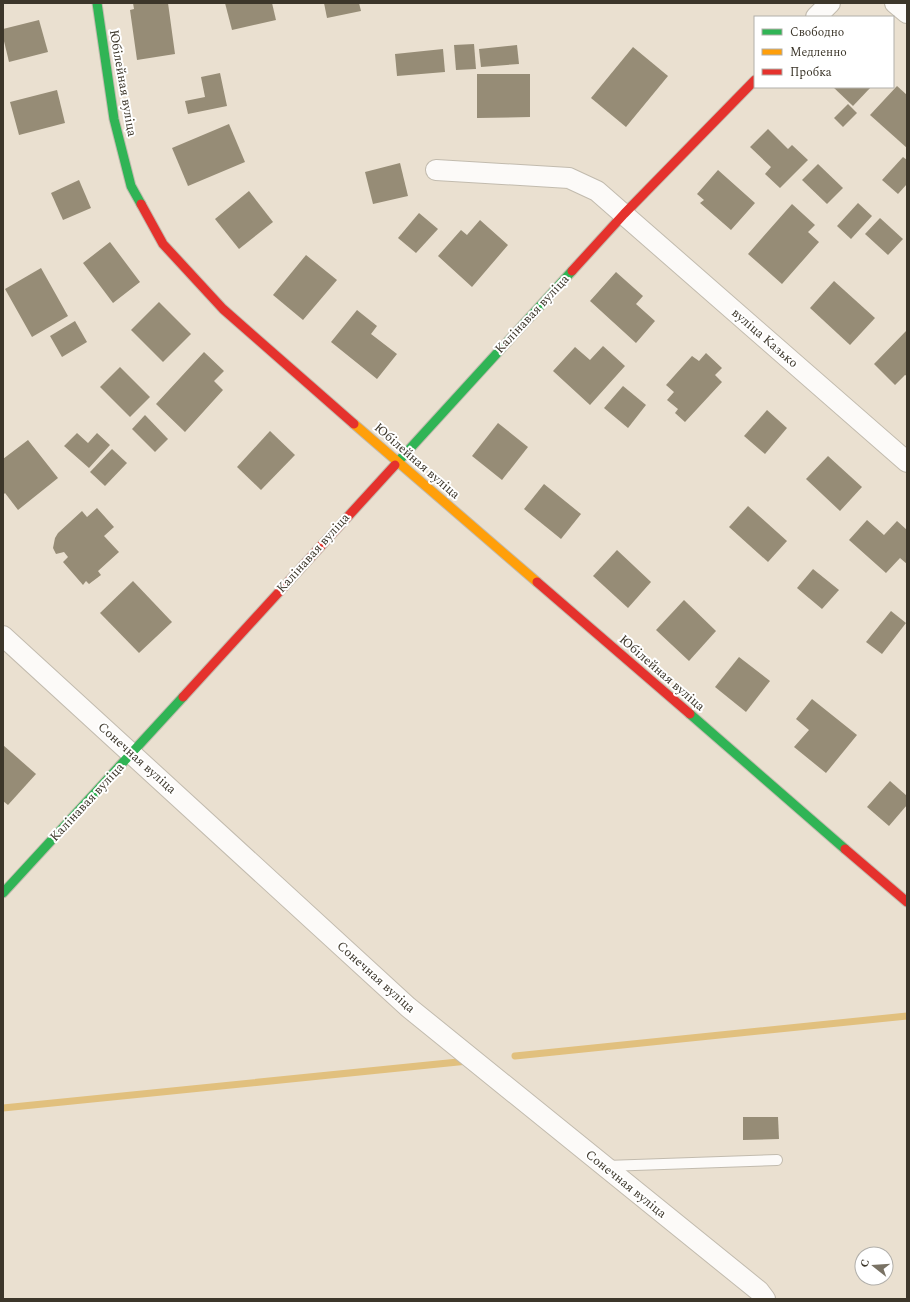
<svg xmlns="http://www.w3.org/2000/svg" width="910" height="1302" viewBox="0 0 910 1302" font-family="Spectral,serif">
<rect width="100%" height="100%" fill="#eae0d0"/>
<g fill="none" stroke-linecap="round" stroke-linejoin="round">
<g stroke="#e1c07e" stroke-width="7">
<polyline points="515,1056 907,1016"/>
<polyline points="3,1108 468,1061"/>
</g>
</g>
<g fill="#968c76">
<polygon points="133,3 168,3 175,54 137,60 130,10 134,9"/>
<polygon points="225,3 272,3 276,20 232,30"/>
<polygon points="324,3 359,3 361,11 327,18"/>
<polygon points="39,20 48,52 9,62 3,37 3,29"/>
<polygon points="474,44 476,69 456,70 454,45"/>
<polygon points="517,45 519,64 481,67 479,49"/>
<polygon points="633,47 668,76 626,127 591,98"/>
<polygon points="443,49 445,72 397,76 395,54"/>
<polygon points="220,73 227,106 188,114 185,101 205,97 201,77"/>
<polygon points="477,74 530,74 530,117 477,118"/>
<polygon points="897,86 907,95 907,148 870,115"/>
<polygon points="833,87 871,87 853,106"/>
<polygon points="57,90 65,123 19,135 10,102"/>
<polygon points="848,104 857,113 843,127 834,118"/>
<polygon points="229,124 245,162 188,186 172,148"/>
<polygon points="768,129 788,149 792,145 808,160 780,188 765,174 771,167 750,147"/>
<polygon points="903,157 907,160 907,184 898,194 882,180"/>
<polygon points="400,163 408,196 373,204 365,172"/>
<polygon points="818,164 843,188 827,204 802,180"/>
<polygon points="718,170 755,203 731,230 700,203 704,200 697,194"/>
<polygon points="79,180 91,208 63,220 51,193"/>
<polygon points="249,191 273,222 239,249 215,219"/>
<polygon points="858,203 872,216 851,239 837,226"/>
<polygon points="792,204 815,225 808,232 819,242 782,284 748,254"/>
<polygon points="419,213 438,229 416,253 398,238"/>
<polygon points="880,218 903,239 888,255 865,234"/>
<polygon points="480,220 508,245 472,287 438,256 461,230 467,235"/>
<polygon points="110,242 140,282 113,303 83,263"/>
<polygon points="306,255 337,280 303,320 273,295"/>
<polygon points="41,268 68,316 32,337 5,289"/>
<polygon points="616,272 643,296 636,304 655,321 636,343 590,301"/>
<polygon points="834,281 875,318 850,345 810,308"/>
<polygon points="159,302 191,334 163,362 131,330"/>
<polygon points="357,310 377,326 371,334 397,354 377,379 331,342"/>
<polygon points="75,321 87,342 62,357 50,336"/>
<polygon points="907,330 907,376 905,375 895,385 874,364"/>
<polygon points="603,346 625,366 590,405 553,371 575,347 590,360"/>
<polygon points="204,352 224,371 214,381 223,390 185,432 156,404"/>
<polygon points="706,353 722,368 715,375 722,382 685,422 675,413 678,409 667,400 674,392 666,385 692,356 699,361"/>
<polygon points="120,367 150,397 130,417 100,387"/>
<polygon points="623,386 646,405 628,428 604,408"/>
<polygon points="767,410 787,428 765,454 744,436"/>
<polygon points="145,415 168,439 155,452 132,429"/>
<polygon points="498,423 528,447 502,480 472,456"/>
<polygon points="270,431 295,455 261,490 237,467"/>
<polygon points="77,433 88,443 97,433 110,445 89,468 64,446"/>
<polygon points="28,440 58,478 18,510 5,493 3,495 3,459"/>
<polygon points="112,449 127,463 105,486 90,472"/>
<polygon points="828,456 862,487 840,511 806,479"/>
<polygon points="544,484 581,514 561,539 524,509"/>
<polygon points="748,506 787,541 768,562 729,527"/>
<polygon points="97,508 114,527 104,536 119,552 98,571 101,575 89,584 86,581 83,585 63,562 68,557 64,552 56,554 53,548 55,538 58,533 82,511 87,517"/>
<polygon points="867,520 884,535 897,521 907,530 907,564 900,558 886,573 849,540"/>
<polygon points="617,550 651,582 628,608 593,576"/>
<polygon points="813,569 839,590 822,609 797,588"/>
<polygon points="133,581 172,622 139,653 100,613"/>
<polygon points="684,600 716,631 689,661 656,630"/>
<polygon points="891,611 906,623 882,654 866,642"/>
<polygon points="739,657 770,681 746,712 715,687"/>
<polygon points="812,699 857,735 826,773 794,747 809,730 796,719"/>
<polygon points="3,745 36,774 8,805 3,801"/>
<polygon points="890,781 907,796 907,805 889,826 867,807"/>
<polygon points="743,1117 778,1117 779,1139 743,1140"/>
</g>
<g fill="none" stroke-linecap="round" stroke-linejoin="round">
<defs>
<polyline id="lane" points="606,1166 777,1160"/>
<g id="street">
<polyline points="895,3 907,13"/>
<polyline points="816,17 830,3"/>
<polyline points="436,170 569,178 597,191 907,462"/>
<polyline points="3,636 408,1007 759,1291 765,1299"/>
</g>
<g id="fast">
<polyline points="97,3 114,119 131,186 141,204"/>
<polyline points="395,465 572,271"/>
<polyline points="690,714 845,849"/>
<polyline points="3,893 183,697"/>
</g>
<polyline id="slow" points="354,424 537,582"/>
<g id="jam">
<polyline points="141,204 163,244 223,309 354,424"/>
<polyline points="572,271 624,214 755,80"/>
<polyline points="537,582 690,714"/>
<polyline points="183,697 395,465"/>
<polyline points="845,849 907,902"/>
</g>
</defs>
<use href="#lane" stroke="#c2bbae" stroke-width="12"/>
<use href="#street" stroke="#c2bbae" stroke-width="22"/>
<use href="#fast" stroke="#c2bbae" stroke-width="11"/>
<use href="#slow" stroke="#c2bbae" stroke-width="11"/>
<use href="#jam" stroke="#c2bbae" stroke-width="11"/>
<use href="#lane" stroke="#fcfaf8" stroke-width="10"/>
<use href="#street" stroke="#fcfaf8" stroke-width="20"/>
<use href="#fast" stroke="#30b455" stroke-width="9"/>
<use href="#slow" stroke="#ff9f0a" stroke-width="9"/>
<use href="#jam" stroke="#e5322d" stroke-width="9"/>
</g>
<g text-anchor="middle" dominant-baseline="central" stroke-width="4" stroke-linejoin="round" paint-order="stroke">
<g font-size="13" fill="#3c362a" stroke="#fff">
<text transform="translate(123 83) rotate(80)">Юбілейная вуліца</text>
<text transform="translate(532 314) rotate(-47)">Калінавая вуліца</text>
<text transform="translate(765 338) rotate(41)">вуліца Казько</text>
<text transform="translate(417 461) rotate(41)">Юбілейная вуліца</text>
<text transform="translate(313 553) rotate(-48)">Калінавая вуліца</text>
<text transform="translate(662 673) rotate(41)">Юбілейная вуліца</text>
<text transform="translate(137 758) rotate(42)">Сонечная вуліца</text>
<text transform="translate(87 802) rotate(-47)">Калінавая вуліца</text>
<text transform="translate(376 977) rotate(42)">Сонечная вуліца</text>
<text transform="translate(626 1184) rotate(39)">Сонечная вуліца</text>
</g>
</g>
<rect width="910" height="1302" fill="none" stroke="#3c362a" stroke-width="8"/>
<rect x="754" y="16" width="140" height="72" fill="#ffffff" stroke="#b1afaa"/>
<rect x="762" y="29" width="20" height="6" fill="#30b455" stroke="#b1afaa"/>
<text x="790" y="36" font-size="12" fill="#3c362a">Свободно</text>
<rect x="762" y="49" width="20" height="6" fill="#ff9f0a" stroke="#b1afaa"/>
<text x="790" y="56" font-size="12" fill="#3c362a">Медленно</text>
<rect x="762" y="69" width="20" height="6" fill="#e5322d" stroke="#b1afaa"/>
<text x="790" y="76" font-size="12" fill="#3c362a">Пробка</text>
<g transform="translate(874 1266) rotate(287)"><circle r="19" fill="#ffffff" stroke="#b1afaa"/>
<path d="M0-3L7 15L0 10L-7 15Z" fill="#797264"/>
<text y="-6" font-size="11" font-weight="bold" text-anchor="middle" fill="#3c362a">С</text>
</g>
</svg>
